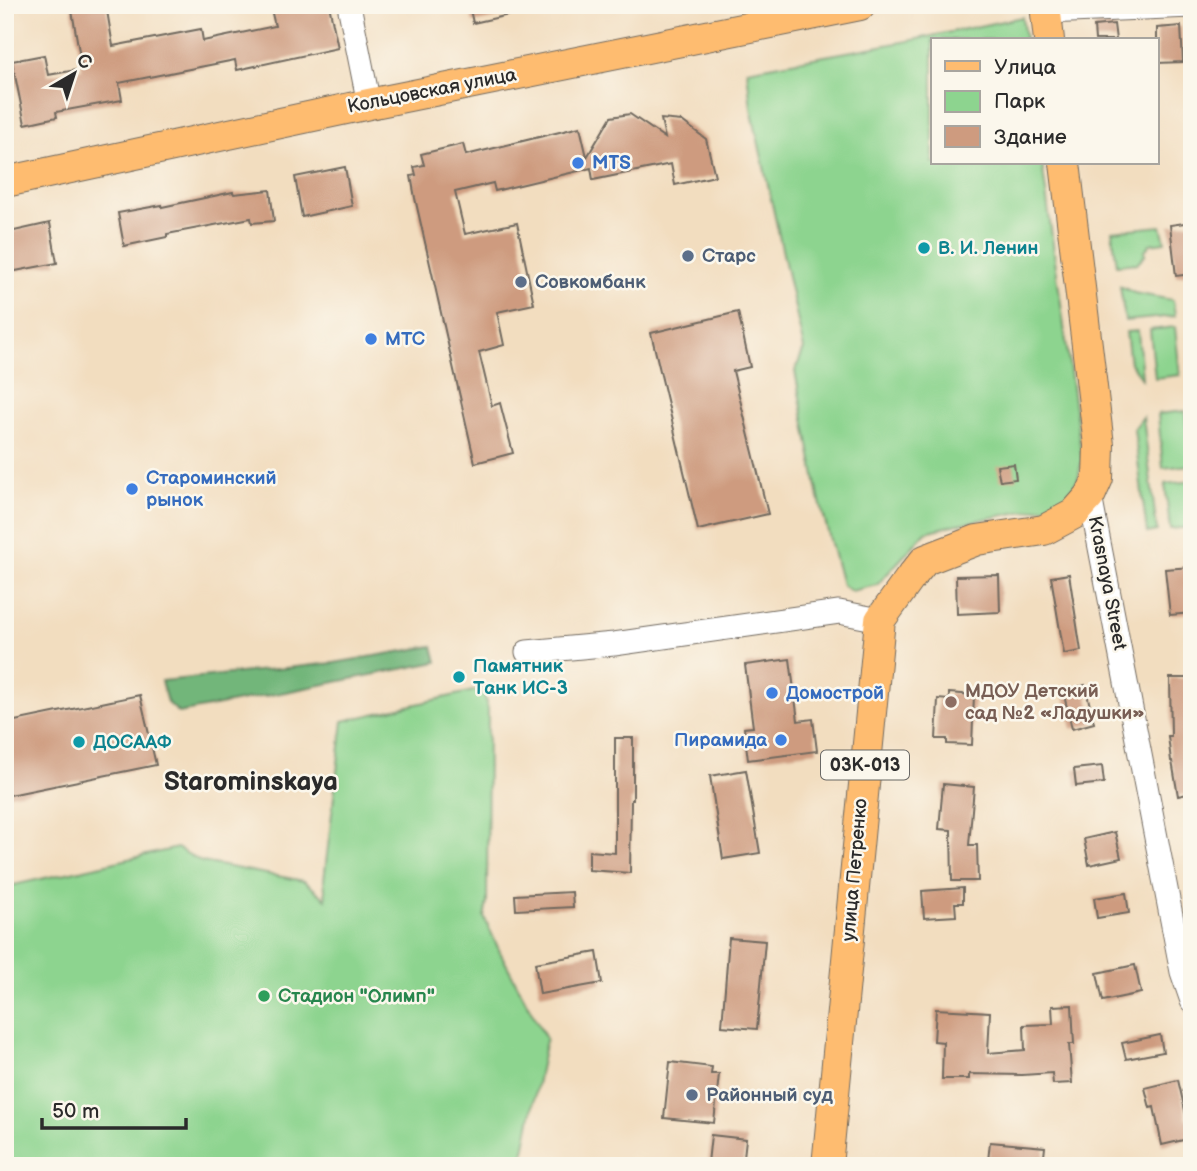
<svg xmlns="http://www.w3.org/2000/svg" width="1197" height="1171" viewBox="0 0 1197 1171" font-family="'Balsamiq Sans',sans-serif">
<rect width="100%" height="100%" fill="#fbf7ec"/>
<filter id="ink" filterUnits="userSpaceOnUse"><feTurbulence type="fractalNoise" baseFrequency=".0143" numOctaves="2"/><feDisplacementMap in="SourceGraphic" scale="14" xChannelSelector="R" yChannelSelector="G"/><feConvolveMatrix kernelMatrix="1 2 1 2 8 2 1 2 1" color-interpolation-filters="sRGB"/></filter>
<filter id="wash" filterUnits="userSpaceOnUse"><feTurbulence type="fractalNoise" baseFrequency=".00686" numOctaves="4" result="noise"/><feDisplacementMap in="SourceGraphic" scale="28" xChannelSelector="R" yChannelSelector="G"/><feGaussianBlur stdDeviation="1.57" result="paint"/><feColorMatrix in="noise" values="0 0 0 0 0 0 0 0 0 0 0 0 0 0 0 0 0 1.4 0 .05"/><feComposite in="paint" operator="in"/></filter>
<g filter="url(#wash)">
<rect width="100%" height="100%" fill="#f2ddbf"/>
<g fill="#8dd48f" stroke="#5c805d" stroke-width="2">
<polygon points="1022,17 1025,40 933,40 933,163 1042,163 1082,460 1078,479 1067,497 1051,506 958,524 926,532 877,585 851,591 842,585 819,498 795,371 804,349 751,108 747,70 908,41"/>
<polygon points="1161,226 1165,242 1150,244 1145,251 1145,255 1138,263 1117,265 1112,231"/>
<polygon points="1120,286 1134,293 1173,300 1175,316 1125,321"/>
<polygon points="1175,327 1180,375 1155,378 1150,330"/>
<polygon points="1138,331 1142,379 1130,363 1126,332"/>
<polygon points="1185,411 1191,465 1163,468 1158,414"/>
<polygon points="1143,417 1157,531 1147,533 1134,429"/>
<polygon points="1192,481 1192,527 1170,529 1165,484"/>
<polygon points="482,689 488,709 487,903 484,917 500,952 546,1039 521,1166 5,1166 5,887 177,848 202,862 304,881 326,899 324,880 343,721"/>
</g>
<polygon fill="#72b67a" stroke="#4e7052" stroke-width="2" points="433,646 437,662 179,713 167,702 161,681 334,663"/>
<g id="blocks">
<g fill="#ce9b7f">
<polygon points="71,5 106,5 113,46 201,29 203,41 275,26 270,5 329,5 338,48 237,70 235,60 119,83 122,100 56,112 57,117 25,124 12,61 44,55 48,75 82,69"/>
<polygon points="469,5 522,5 523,12 473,23"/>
<polygon points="1114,24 1116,40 1095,40 1094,26"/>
<polygon points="1181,26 1183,62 1157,63 1157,28"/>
<polygon points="630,114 665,138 661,119 682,121 706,139 715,176 675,185 671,164 593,180 591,168 495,191 493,183 455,192 465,234 517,223 534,304 497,312 504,345 479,352 492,406 500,403 513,453 475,463 415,198 411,176 416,175 414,167 424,165 421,154 463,144 466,155 580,127 587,157 611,117"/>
<polygon points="345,167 352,206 302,217 295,177"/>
<polygon points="270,190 274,221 252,223 251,218 167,234 167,237 124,246 118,213 162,205 162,207 233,192 234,194"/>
<polygon points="1192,222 1192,274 1176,276 1170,225"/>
<polygon points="50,223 57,263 5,273 5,233"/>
<polygon points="738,312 750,367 733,371 768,514 698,530 651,333"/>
<polygon points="1014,464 1016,479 1000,481 997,466"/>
<polygon points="1192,567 1192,613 1170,615 1165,569"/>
<polygon points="1069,574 1081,651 1064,654 1051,577"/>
<polygon points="999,575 1000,612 957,614 956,576"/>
<polygon points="790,659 798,721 813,719 817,751 748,760 744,728 753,727 745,665"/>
<polygon points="1170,678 1192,678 1192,793 1178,796 1172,761 1171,761 1168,736 1171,736"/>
<polygon points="1085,685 1094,723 1072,729 1063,691"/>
<polygon points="949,693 974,695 972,745 947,744 947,739 936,739 938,699 949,700"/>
<polygon points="140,695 156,765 5,796 5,723"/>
<polygon points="615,738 633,738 633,800 631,800 630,873 589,870 589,851 615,853"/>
<polygon points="1102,766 1104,783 1076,786 1074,769"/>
<polygon points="746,770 760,853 723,859 710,776"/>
<polygon points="943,784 974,787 969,845 977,845 978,881 952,881 951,830 939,829"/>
<polygon points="1115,832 1121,858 1089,865 1084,839"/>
<polygon points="963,888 963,903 955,903 956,916 924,918 922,891"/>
<polygon points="572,892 573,907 516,910 515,895"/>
<polygon points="1126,893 1129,913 1097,918 1094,898"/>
<polygon points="729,938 765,941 757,1029 722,1026"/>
<polygon points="597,952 602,983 540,994 535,963"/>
<polygon points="1135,965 1141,993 1103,1001 1097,973"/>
<polygon points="1072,1005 1074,1044 1069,1044 1072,1083 1053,1084 1052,1073 1022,1075 969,1074 969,1079 942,1079 943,1042 934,1041 936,1009 990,1012 988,1053 1025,1050 1024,1025 1053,1024 1052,1006"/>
<polygon points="1160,1035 1163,1052 1126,1059 1122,1043"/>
<polygon points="670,1062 712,1067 711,1074 719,1074 714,1123 664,1118"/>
<polygon points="1178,1080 1187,1119 1190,1119 1192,1138 1162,1145 1154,1107 1150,1108 1145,1088"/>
<polygon points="711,1135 746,1139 743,1166 708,1163"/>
<polygon points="990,1142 1045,1147 1043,1166 994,1166 994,1161 988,1161"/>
</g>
</g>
</g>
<g filter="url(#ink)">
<use href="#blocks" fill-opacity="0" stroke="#71695f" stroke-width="2"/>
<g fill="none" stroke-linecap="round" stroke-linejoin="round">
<defs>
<g id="minor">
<polyline points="349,5 369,104"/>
<polyline points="1046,12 1192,6"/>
<polyline points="1090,496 1182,972 1192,1001"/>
<polyline points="527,652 614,644 839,612 880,620"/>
</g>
<g id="major">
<polyline points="1045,5 1049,40"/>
<polyline points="5,182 369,104 860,5"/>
<polyline points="827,1166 880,620 911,577 925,560 977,540 1044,530 1074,514 1090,496 1098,478 1099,445 1065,163"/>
</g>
</defs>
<use href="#minor" stroke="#71695f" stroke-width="25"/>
<use href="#major" stroke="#71695f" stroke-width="32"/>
<use href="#minor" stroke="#fff" stroke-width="23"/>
<use href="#major" stroke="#febc70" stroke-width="30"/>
</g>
</g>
<g fill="#3f7fe0" stroke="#fbf7ec" stroke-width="2.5">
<circle cx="578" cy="163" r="7"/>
<circle cx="371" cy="339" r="7"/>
<circle cx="132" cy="489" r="7"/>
<circle cx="772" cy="693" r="7"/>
<circle cx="781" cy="740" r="7"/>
</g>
<g fill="#0f9aa8" stroke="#fbf7ec" stroke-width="2.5">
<circle cx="924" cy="248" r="7"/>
<circle cx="459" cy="677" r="7"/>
<circle cx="79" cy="742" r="7"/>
</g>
<g fill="#5c6f8a" stroke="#fbf7ec" stroke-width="2.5">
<circle cx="688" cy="256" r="7"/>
<circle cx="521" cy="282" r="7"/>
<circle cx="692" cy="1095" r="7"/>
</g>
<circle fill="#8d6e63" stroke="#fbf7ec" stroke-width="2.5" cx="951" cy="702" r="7"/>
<circle fill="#2e9e5b" stroke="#fbf7ec" stroke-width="2.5" cx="264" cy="996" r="7"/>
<g text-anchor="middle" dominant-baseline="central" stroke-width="5" stroke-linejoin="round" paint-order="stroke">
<rect fill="#fbf7ec" stroke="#696865" stroke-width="2" x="821" y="750.5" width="88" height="29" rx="5"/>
<g font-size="18" font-weight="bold" fill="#2b2b2b">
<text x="865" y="765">03К-013</text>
</g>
<g font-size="19" fill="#2b2b2b" stroke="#fbf7ec">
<text transform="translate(432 91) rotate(-11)">Кольцовская улица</text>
<text transform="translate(1107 583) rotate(79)">Krasnaya Street</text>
<text transform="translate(855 870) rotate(-85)">улица Петренко</text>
</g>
<g font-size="19" font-weight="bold" fill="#366cbe" stroke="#fbf7ec" text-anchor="start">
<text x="592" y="163">MTS</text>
<text x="385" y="339">МТС</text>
<text x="146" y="478">Староминский<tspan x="146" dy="22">рынок</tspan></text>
<text x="786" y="693">Домострой</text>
<text x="767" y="740" text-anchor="end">Пирамида</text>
</g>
<g font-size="19" font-weight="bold" fill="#0d838f" stroke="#fbf7ec" text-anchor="start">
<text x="938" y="248">В. И. Ленин</text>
<text x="473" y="666">Памятник<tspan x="473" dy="22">Танк ИС-3</tspan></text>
<text x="93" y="742">ДОСААФ</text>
</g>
<g font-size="19" font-weight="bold" fill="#4e5e75" stroke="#fbf7ec" text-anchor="start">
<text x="702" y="256">Старс</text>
<text x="535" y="282">Совкомбанк</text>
<text x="706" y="1095">Районный суд</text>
</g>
<g font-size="19" font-weight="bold" fill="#785e54" stroke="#fbf7ec" text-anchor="start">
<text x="965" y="691">МДОУ Детский<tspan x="965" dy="22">сад №2 «Ладушки»</tspan></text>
</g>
<g font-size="19" font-weight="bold" fill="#27864d" stroke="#fbf7ec" text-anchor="start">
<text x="278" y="996">Стадион "Олимп"</text>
</g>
<g font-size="26" font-weight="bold" fill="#2b2b2b" stroke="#fbf7ec">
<text x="251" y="782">Starominskaya</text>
</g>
</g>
<rect width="1197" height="1171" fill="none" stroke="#fbf7ec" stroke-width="28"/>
<rect x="931" y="38" width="228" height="126" fill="#fbf7ec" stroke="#a8a59f" stroke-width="2"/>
<rect x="945" y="61" width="35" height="10" fill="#febc70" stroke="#a8a59f" stroke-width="2"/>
<text x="994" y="74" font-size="21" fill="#2b2b2b">Улица</text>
<rect x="945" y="91" width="35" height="21" fill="#8dd48f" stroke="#a8a59f" stroke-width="2"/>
<text x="994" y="108" font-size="21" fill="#2b2b2b">Парк</text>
<rect x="945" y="126" width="35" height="21" fill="#ce9b7f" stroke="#a8a59f" stroke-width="2"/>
<text x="994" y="144" font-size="21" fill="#2b2b2b">Здание</text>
<g transform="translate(74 74) rotate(39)" stroke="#fbf7ec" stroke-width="5" paint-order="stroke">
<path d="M0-5L12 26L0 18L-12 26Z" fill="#2b2b2b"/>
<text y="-10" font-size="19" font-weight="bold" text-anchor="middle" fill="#2b2b2b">С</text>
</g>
<path d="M42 1118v10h144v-10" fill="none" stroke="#2b2b2b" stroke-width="3.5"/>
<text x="52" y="1118" font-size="21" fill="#2b2b2b" stroke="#fbf7ec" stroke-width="5" paint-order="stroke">50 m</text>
</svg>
